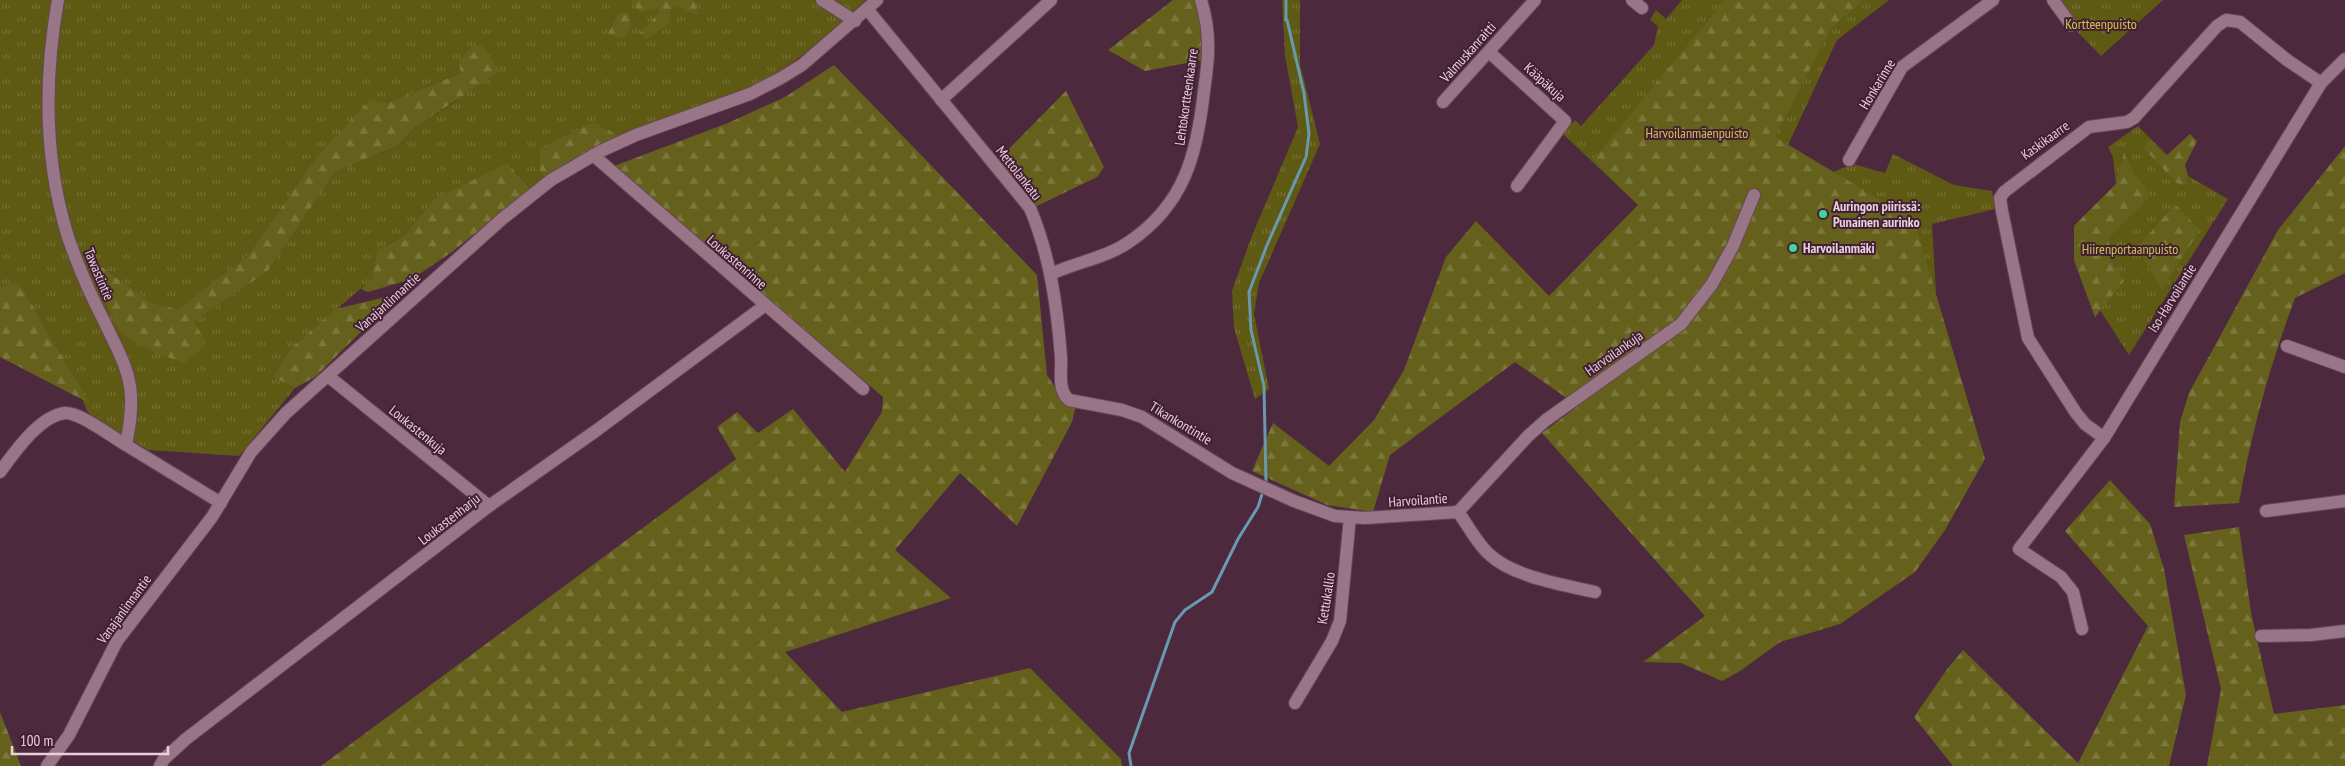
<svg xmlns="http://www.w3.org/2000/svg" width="2345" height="766" viewBox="0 0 2345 766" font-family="'PT Sans Narrow',sans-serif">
<defs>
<pattern id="grass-tufts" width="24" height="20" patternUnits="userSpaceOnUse" patternTransform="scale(1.25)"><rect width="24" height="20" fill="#5e5913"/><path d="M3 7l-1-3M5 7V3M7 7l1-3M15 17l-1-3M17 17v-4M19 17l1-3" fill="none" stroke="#757035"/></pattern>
<pattern id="forest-firs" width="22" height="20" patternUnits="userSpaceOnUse" patternTransform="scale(1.25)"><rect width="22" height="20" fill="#65611d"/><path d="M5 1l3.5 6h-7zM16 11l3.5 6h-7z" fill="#7b773d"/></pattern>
</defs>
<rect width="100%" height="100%" fill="#4d293e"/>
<g fill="url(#grass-tufts)" fill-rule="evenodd">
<path d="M0,0H866C835,28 804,58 768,78C722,104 668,118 619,136L592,122L546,178L530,189L511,166L425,210L405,235L385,246L377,256L371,280L291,348L273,377L295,388L239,456L148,450L126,436V445L87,411L74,377L19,282L0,286ZM461,73L456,101L416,127L397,146L335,172L268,271L194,322L93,276L102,267L152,303L178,309L248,255L314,160L387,103Z"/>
<polygon points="1282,0 1300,0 1300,64 1320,144 1259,283 1254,314 1269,389 1255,399 1234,328 1232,291 1251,238 1298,127 1285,56"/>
<polygon points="1682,0 1889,0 1837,40 1788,145 1833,172 1853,164 1885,173 1893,154 1954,185 1992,191 1995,209 1932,224 1936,292 1638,205 1563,134 1575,120 1581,126 1654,45 1658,26 1650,20 1656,10 1666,19"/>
<polygon points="2062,0 2163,0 2101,56 2071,25 2055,4"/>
<polygon points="2138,126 2188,176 2228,199 2129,355 2100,310 2095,317 2074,260 2074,226 2116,184 2113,157 2108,147"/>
</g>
<g fill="url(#forest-firs)">
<polygon points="630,0 694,0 698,15 688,12 677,5 671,9 670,23 646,39 640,33 660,12 657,8 640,12"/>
<path d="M1173,0H1194C1202,20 1204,38 1202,60L1145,71L1108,50Z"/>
<polygon points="1725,0 1864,0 1831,28 1775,137 1914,220 1985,459 1945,530 1915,572 1840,624 1780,642 1740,671 1722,681 1681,663 1643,662 1705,616 1542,433 1578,406 1515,362 1390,455 1373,512 1327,505 1252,471 1273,423 1329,466 1374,420 1404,370 1446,257 1476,221 1549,296 1638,205 1593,160"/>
<polygon points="619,13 629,13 631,25 625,37 619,38 608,34"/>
<polygon points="481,45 500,71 416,127 397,146 335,172 268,271 194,322 207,343 185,363 155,353 121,334 93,276 102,267 152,303 178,309 248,255 314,160 370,100 387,103 461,73 459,60 473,46"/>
<polygon points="834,65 1037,275 1047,375 1062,398 1076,405 1072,422 1017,526 960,473 895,550 951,598 785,652 842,712 1030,668 1121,759 1122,766 321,766 736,459 717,427 737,412 758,433 793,409 845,472 882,412 883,397 614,166 728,123 785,97"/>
<polygon points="1066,91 1104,167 1097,177 1037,206 998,160"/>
<polygon points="593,122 619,136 570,161 546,178 540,170 540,148"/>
<polygon points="2190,134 2197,141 2185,165 2188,176 2186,186 2176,183 2143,147 2152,142 2166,156"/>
<path d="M2345,146V273L2295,298C2270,365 2251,433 2239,503L2174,507L2180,422L2189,393L2278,230Z"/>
<polygon points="2124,153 2134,174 2151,195 2109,238 2109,258 2124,281 2095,317 2074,260 2074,226 2116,184"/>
<polygon points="508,163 530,189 452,252 412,279 368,292 361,289 371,280 378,250 405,235 433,200"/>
<polygon points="2175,204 2200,230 2162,289 2137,248"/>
<polygon points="19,282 89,403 0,357 0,286"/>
<polygon points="390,296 383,310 365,318 365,328 315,377 295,388 273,377 291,348 336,309"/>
<polygon points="2110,480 2150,524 2164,569 2186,695 2169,766 1953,766 1914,717 1948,668 1963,650 2078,763 2148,626 2065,531"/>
<polygon points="2239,527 2251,613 2274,714 2345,705 2345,766 2207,766 2221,689 2184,535"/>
<polygon points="0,712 21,766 0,766"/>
</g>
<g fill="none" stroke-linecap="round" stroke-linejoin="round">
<g stroke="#6999b1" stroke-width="3">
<polyline points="1286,0 1286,20"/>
<polyline points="1266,483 1264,386 1251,330 1249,292 1267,245 1306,157 1309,134 1304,93 1287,20"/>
<polyline points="1131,766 1129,753 1175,622 1185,610 1212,592 1238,539 1258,507 1263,491"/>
</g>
<defs>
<g id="minor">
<path d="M58,0C44,79 44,160 68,237C78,266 90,294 104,321C115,345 130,369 131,396C132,413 129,429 126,445L221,503"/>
<polyline points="822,0 855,21"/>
<polyline points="1632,0 1642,8"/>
<polyline points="2053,0 2071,25"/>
<path d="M867,9L1030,208C1050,256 1057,305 1061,357C1062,371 1057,390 1069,400L1122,410L1142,417L1232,473L1294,501L1335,516L1365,518L1458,512C1468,525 1477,544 1490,555C1514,577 1564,585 1595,592"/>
<polyline points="1489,52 1565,121 1517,186"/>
<polyline points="941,100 1051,0"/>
<polyline points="1443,102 1535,0"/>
<polyline points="593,155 863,389"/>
<polyline points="1849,160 1902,67 1993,0"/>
<path d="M1051,274C1076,262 1106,258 1129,242C1185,204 1197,154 1204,91C1209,57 1211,33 1201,0"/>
<polyline points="2287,346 2345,367"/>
<polyline points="328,376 489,506"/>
<polyline points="2104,438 2085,424 2076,413 2028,338 2002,211 2000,198 2004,192 2089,127 2127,122 2134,118 2217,26 2226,20 2240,22 2287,60 2321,83"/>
<path d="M0,472C14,453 39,416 65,413C80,412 112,437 126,445"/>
<polyline points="2266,511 2345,501"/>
<polyline points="1458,512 1528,436 1546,420 1681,324 1712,284 1733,246 1754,195"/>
<polyline points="2082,629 2073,592 2061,577 2019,549 2104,438 2321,83 2345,59"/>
<polyline points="2261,636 2311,635 2345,631"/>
<polyline points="1295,703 1332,641 1340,621 1350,517"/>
<polyline points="47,766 69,735 117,641 212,517 251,452 286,413 502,219 551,180 601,151 636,135 750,94 781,78 802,65 877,0"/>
<polyline points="160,766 164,759 186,739 489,506 597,430 764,306"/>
</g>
</defs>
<use href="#minor" stroke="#69475a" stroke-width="14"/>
<use href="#minor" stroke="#987688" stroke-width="12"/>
</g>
<g fill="#41d4a1" stroke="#421f33" stroke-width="2">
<circle cx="1823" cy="214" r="5"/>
<circle cx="1793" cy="248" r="5"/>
</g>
<g text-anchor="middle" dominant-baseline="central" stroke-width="4" stroke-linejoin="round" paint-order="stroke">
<g font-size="14" fill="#cec64f" stroke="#421f33">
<text x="2101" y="24">Kortteenpuisto</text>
<text x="1697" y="133">Harvoilanmäenpuisto</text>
<text x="2130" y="249">Hiirenportaanpuisto</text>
</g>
<g font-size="14" fill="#e8d0dc" stroke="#421f33">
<text transform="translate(1468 52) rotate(-48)">Valmuskanraitti</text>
<text transform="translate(1545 82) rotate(42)">Kääpäkuja</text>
<text transform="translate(1877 84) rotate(-59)">Honkarinne</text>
<text transform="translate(1186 97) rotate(-82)">Lehtokortteenkaarre</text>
<text transform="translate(2045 140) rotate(-36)">Kaskikaarre</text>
<text transform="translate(1019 173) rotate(52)">Mettolankatu</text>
<text transform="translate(737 262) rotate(41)">Loukastenrinne</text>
<text transform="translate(99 274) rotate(67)">Tawastintie</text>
<text transform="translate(2172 298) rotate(-58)">Iso-Harvoilantie</text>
<text transform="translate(388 302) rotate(-42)">Vanajanlinnantie</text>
<text transform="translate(1614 353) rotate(-35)">Harvoilankuja</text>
<text transform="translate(1181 423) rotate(31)">Tikankontintie</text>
<text transform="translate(418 430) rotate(39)">Loukastenkuja</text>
<text transform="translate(1418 500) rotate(-4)">Harvoilantie</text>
<text transform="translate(449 519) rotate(-38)">Loukastenharju</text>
<text transform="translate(1326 598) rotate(-81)">Kettukallio</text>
<text transform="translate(124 609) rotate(-54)">Vanajanlinnantie</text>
</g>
<g font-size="14" font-weight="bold" fill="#e8d0dc" stroke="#421f33" text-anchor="start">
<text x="1833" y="206">Auringon piirissä:<tspan x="1833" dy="16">Punainen aurinko</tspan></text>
<text x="1803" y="248">Harvoilanmäki</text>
</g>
</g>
<path d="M12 746v8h156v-8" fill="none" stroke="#e8d0dc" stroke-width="2.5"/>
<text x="20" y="746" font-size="15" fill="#e8d0dc" stroke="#421f33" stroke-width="4" paint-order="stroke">100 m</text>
</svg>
